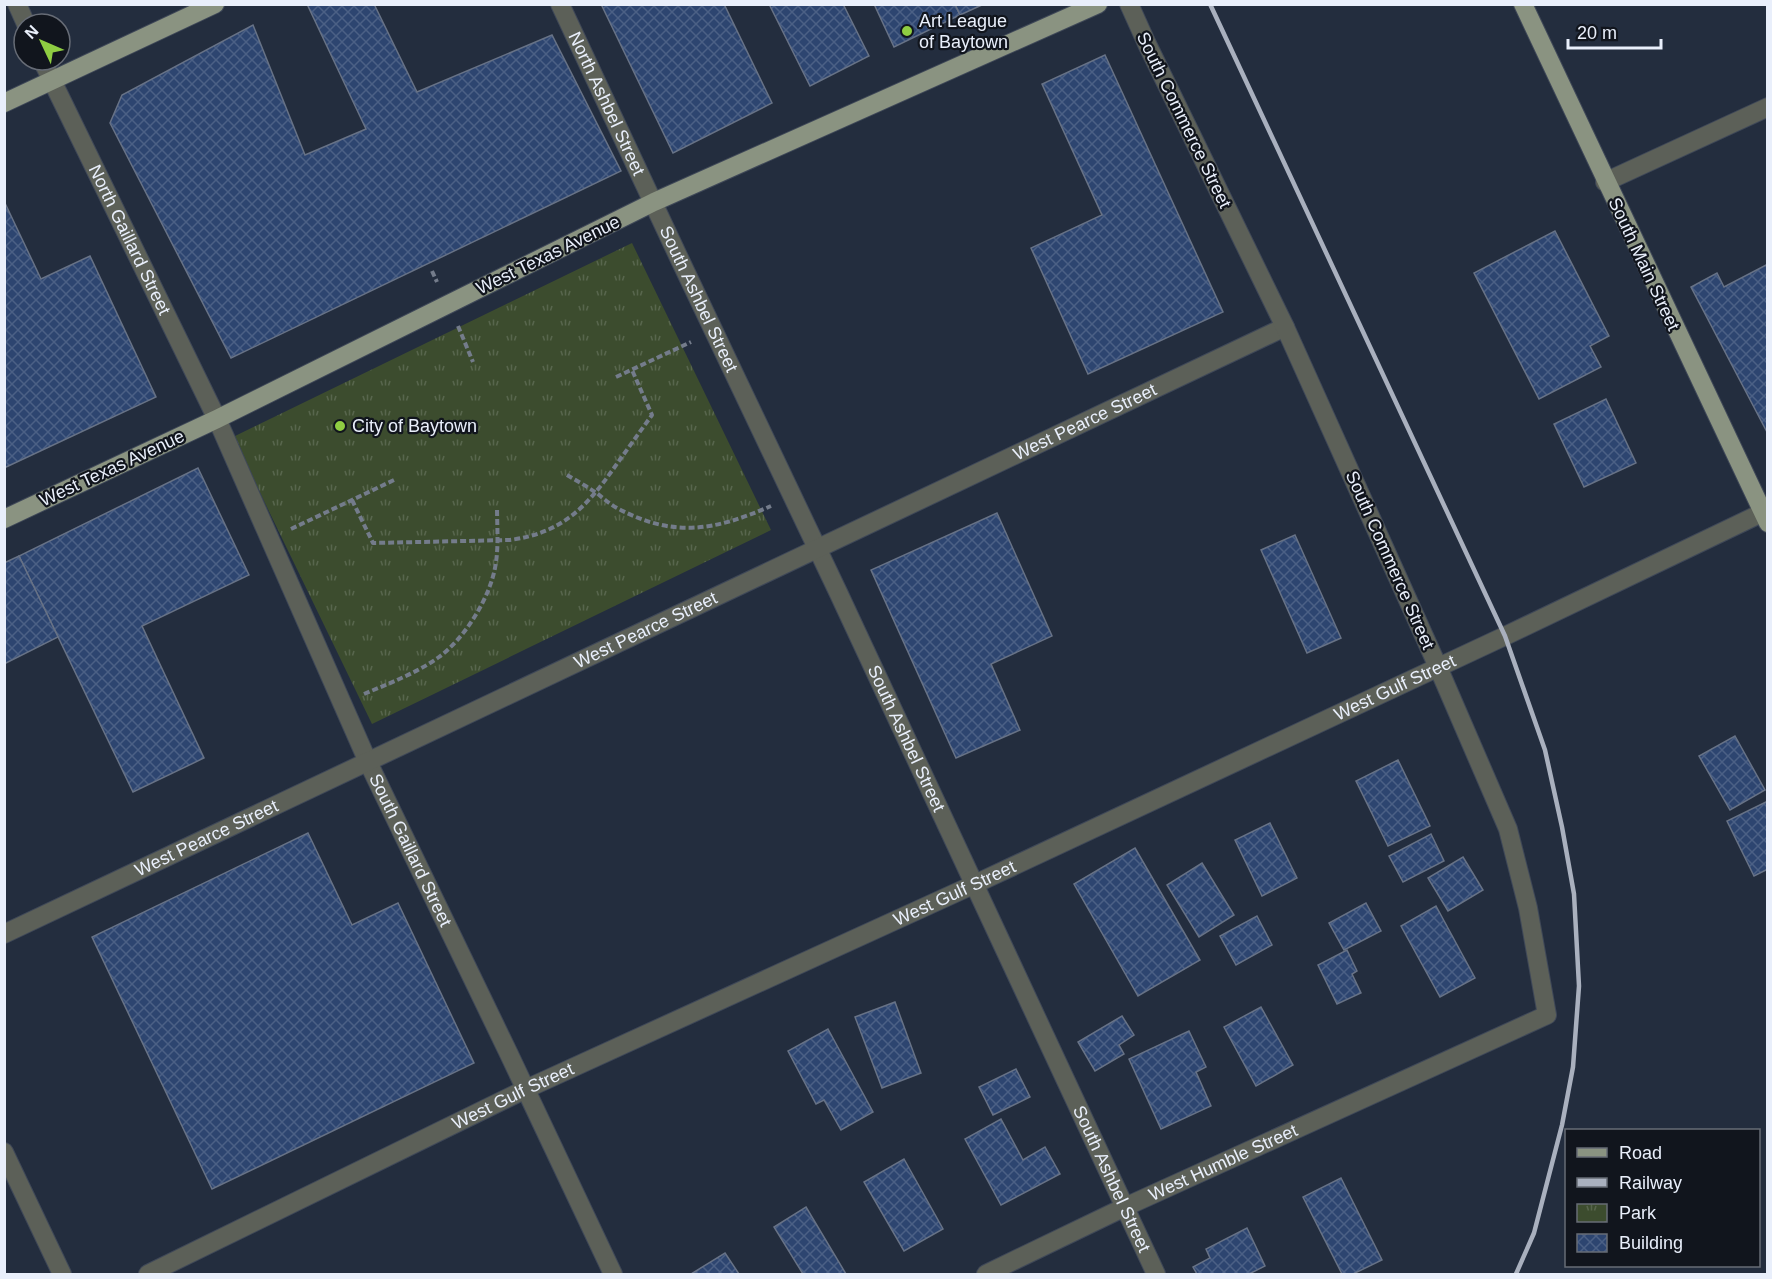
<svg xmlns="http://www.w3.org/2000/svg" width="1772" height="1279" viewBox="0 0 1772 1279" font-family="Arial,sans-serif">
<defs>
<pattern id="park-tufts" width="24" height="20" patternUnits="userSpaceOnUse" patternTransform="scale(1.5)"><rect width="24" height="20" fill="#3c4c2e"/><path d="M3 7l-1-3M5 7V3M7 7l1-3M15 17l-1-3M17 17v-4M19 17l1-3" fill="none" stroke="#58664d"/></pattern>
<pattern id="building-cross-hatch" width="8" height="8" patternUnits="userSpaceOnUse" patternTransform="scale(1.5)"><rect width="8" height="8" fill="#2d4570"/><path d="M0 0l8 8M0 8l8-8" fill="none" stroke="#4b6085"/></pattern>
</defs>
<rect width="100%" height="100%" fill="#232d3e"/>
<polygon fill="url(#park-tufts)" points="632,243 771,530 372,724 233,437"/>
<g fill="url(#building-cross-hatch)" stroke="#677286" stroke-width="1.5">
<polygon points="307,4 374,4 417,92 552,35 621,171 231,358 110,123 122,95 253,25 305,155 366,129"/>
<polygon points="601,4 724,4 772,103 673,153"/>
<polygon points="769,4 843,4 869,56 810,86"/>
<polygon points="874,4 955,4 960,15 894,47"/>
<polygon points="955,4 984,4 960,15"/>
<polygon points="1105,55 1223,312 1088,374 1031,248 1102,215 1042,84"/>
<polygon points="4,201 41,279 90,256 156,397 4,468"/>
<polygon points="1555,231 1609,336 1590,346 1601,367 1539,399 1474,273"/>
<polygon points="1768,264 1768,434 1691,287 1717,273 1724,287"/>
<polygon points="1606,399 1636,463 1584,487 1554,424"/>
<polygon points="198,468 249,575 142,626 204,758 133,792 19,556"/>
<polygon points="997,513 1052,636 991,664 1020,730 956,758 871,570"/>
<polygon points="1295,535 1341,638 1307,653 1261,550"/>
<polygon points="19,556 58,637 4,664 4,563"/>
<polygon points="1735,736 1765,790 1730,810 1699,756"/>
<polygon points="1398,760 1430,826 1388,846 1356,781"/>
<polygon points="1768,801 1768,869 1754,876 1727,821"/>
<polygon points="1270,823 1297,878 1262,896 1235,840"/>
<polygon points="308,833 352,925 398,903 474,1063 212,1189 92,937"/>
<polygon points="1431,834 1444,861 1403,882 1389,856"/>
<polygon points="1135,848 1200,960 1138,996 1074,884"/>
<polygon points="1463,857 1483,890 1448,911 1428,878"/>
<polygon points="1202,863 1234,915 1199,937 1167,885"/>
<polygon points="1366,903 1381,931 1344,950 1329,923"/>
<polygon points="1436,906 1475,978 1440,997 1401,926"/>
<polygon points="1257,916 1272,945 1236,965 1220,936"/>
<polygon points="1347,950 1357,971 1352,974 1361,993 1337,1004 1318,965"/>
<polygon points="895,1002 921,1073 882,1088 855,1017"/>
<polygon points="1261,1007 1293,1065 1256,1086 1224,1027"/>
<polygon points="1122,1016 1134,1035 1119,1045 1124,1054 1095,1071 1078,1042"/>
<polygon points="828,1029 873,1112 841,1130 824,1100 816,1104 788,1051"/>
<polygon points="1189,1031 1206,1067 1196,1072 1211,1106 1161,1129 1129,1059"/>
<polygon points="1016,1069 1030,1097 993,1115 979,1087"/>
<polygon points="1001,1119 1023,1160 1045,1147 1060,1174 1001,1205 965,1139"/>
<polygon points="904,1159 943,1229 904,1251 864,1182"/>
<polygon points="1341,1178 1382,1260 1353,1274 1342,1274 1303,1197"/>
<polygon points="806,1207 846,1274 803,1274 774,1227"/>
<polygon points="1247,1228 1265,1266 1249,1274 1197,1274 1193,1267 1210,1258 1206,1249"/>
<polygon points="725,1253 739,1274 691,1274"/>
</g>
<g fill="none" stroke-linecap="round" stroke-linejoin="round">
<defs>
<g id="minor">
<polyline points="17,4 26,24"/>
<path id="s1" d="M560,4L680,260L838,592L1156,1274"/>
<path id="s2" d="M42,60L217,419L368,762L508,1052L613,1274"/>
<polyline points="1605,182 1768,107"/>
<path id="s3" d="M4,934L1285,327"/>
<polyline points="4,1152 62,1274"/>
<path id="s4" d="M148,1274L526,1089L975,884L1505,636L1768,510"/>
<path id="s5" d="M986,1274L1125,1207L1547,1015L1528,908L1508,829L1438,667L1285,327L1147,44L1129,4"/>
</g>
<g id="major">
<polyline points="1523,4 1768,523"/>
<polyline points="4,103 215,4"/>
<polyline points="4,519 217,419 654,202 1098,4"/>
</g>
</defs>
<use href="#minor" stroke="#3f4858" stroke-width="20"/>
<use href="#major" stroke="#3f4858" stroke-width="20"/>
<g stroke="#747c8b" stroke-width="4" stroke-dasharray="6 3" stroke-linecap="butt">
<polyline points="432,271 437,282"/>
<polyline points="458,326 473,362"/>
<polyline points="616,377 691,342"/>
<path d="M567,475C577,481 588,487 598,494C604,499 610,504 617,508C673,538 714,531 771,506"/>
<path d="M352,500L373,543L510,540C561,533 585,509 614,468C626,451 639,433 652,415L632,370"/>
<polyline points="291,529 394,480"/>
<path d="M364,694C390,683 417,673 439,657C465,638 489,599 495,568C499,548 497,527 497,507"/>
</g>
<use href="#minor" stroke="#5c6058" stroke-width="18"/>
<use href="#major" stroke="#8a9381" stroke-width="18"/>
<polyline stroke="#a9b0be" stroke-width="4.5" points="1210,4 1505,636 1545,750 1562,827 1574,894 1579,986 1573,1067 1562,1125 1534,1233 1516,1274"/>
</g>
<g fill="#8fcd42" stroke="#11151d" stroke-width="2">
<circle cx="907" cy="31" r="6"/>
<circle cx="340" cy="426" r="6"/>
</g>
<g text-anchor="middle" dominant-baseline="central" stroke-width="4.5" stroke-linejoin="round" paint-order="stroke">
<g font-size="18" fill="#e9effb" stroke="#11151d" text-anchor="start">
<text x="919" y="21">Art League<tspan x="919" dy="21">of Baytown</tspan></text>
<text x="352" y="426">City of Baytown</text>
</g>
<g font-size="18" fill="#e9effb" stroke="#11151d">
<text stroke="none"><textPath href="#s1" startOffset="110">North Ashbel Street</textPath></text>
<text transform="translate(1184 120) rotate(64)">South Commerce Street</text>
<text stroke="none"><textPath href="#s2" startOffset="200">North Gaillard Street</textPath></text>
<text transform="translate(548 255) rotate(-26)">West Texas Avenue</text>
<text transform="translate(1644 264) rotate(65)">South Main Street</text>
<text stroke="none"><textPath href="#s1" startOffset="326">South Ashbel Street</textPath></text>
<text stroke="none"><textPath href="#s3" startOffset="1196">West Pearce Street</textPath></text>
<text transform="translate(112 468) rotate(-25)">West Texas Avenue</text>
<text transform="translate(1390 560) rotate(66)">South Commerce Street</text>
<text stroke="none"><textPath href="#s3" startOffset="710">West Pearce Street</textPath></text>
<text stroke="none"><textPath href="#s4" startOffset="1378">West Gulf Street</textPath></text>
<text stroke="none"><textPath href="#s1" startOffset="812">South Ashbel Street</textPath></text>
<text stroke="none"><textPath href="#s3" startOffset="224">West Pearce Street</textPath></text>
<text stroke="none"><textPath href="#s2" startOffset="872">South Gaillard Street</textPath></text>
<text stroke="none"><textPath href="#s4" startOffset="892">West Gulf Street</textPath></text>
<text stroke="none"><textPath href="#s4" startOffset="406">West Gulf Street</textPath></text>
<text stroke="none"><textPath href="#s5" startOffset="262">West Humble Street</textPath></text>
<text stroke="none"><textPath href="#s1" startOffset="1298">South Ashbel Street</textPath></text>
</g>
</g>
<rect width="1772" height="1279" fill="none" stroke="#e9effb" stroke-width="12"/>
<rect x="1565" y="1129" width="195" height="138" fill="#11151d" stroke="#676c76" stroke-width="1.5"/>
<rect x="1577" y="1148" width="30" height="9" fill="#8a9381" stroke="#676c76" stroke-width="1.5"/>
<text x="1619" y="1159" font-size="18" fill="#e9effb">Road</text>
<rect x="1577" y="1178" width="30" height="9" fill="#a9b0be" stroke="#676c76" stroke-width="1.5"/>
<text x="1619" y="1189" font-size="18" fill="#e9effb">Railway</text>
<rect x="1577" y="1204" width="30" height="18" fill="url(#park-tufts)" stroke="#676c76" stroke-width="1.5"/>
<text x="1619" y="1219" font-size="18" fill="#e9effb">Park</text>
<rect x="1577" y="1234" width="30" height="18" fill="url(#building-cross-hatch)" stroke="#676c76" stroke-width="1.5"/>
<text x="1619" y="1249" font-size="18" fill="#e9effb">Building</text>
<g transform="translate(42 42) rotate(314)"><circle r="28" fill="#11151d" stroke="#676c76" stroke-width="1.5"/>
<path d="M0-4.5L10 22L0 15L-10 22Z" fill="#8fcd42"/>
<text y="-9" font-size="16" font-weight="bold" text-anchor="middle" fill="#e9effb">N</text>
</g>
<path d="M1568 39v9h93v-9" fill="none" stroke="#e9effb" stroke-width="3"/>
<text x="1577" y="39" font-size="18" fill="#e9effb" stroke="#11151d" stroke-width="4.5" paint-order="stroke">20 m</text>
</svg>
